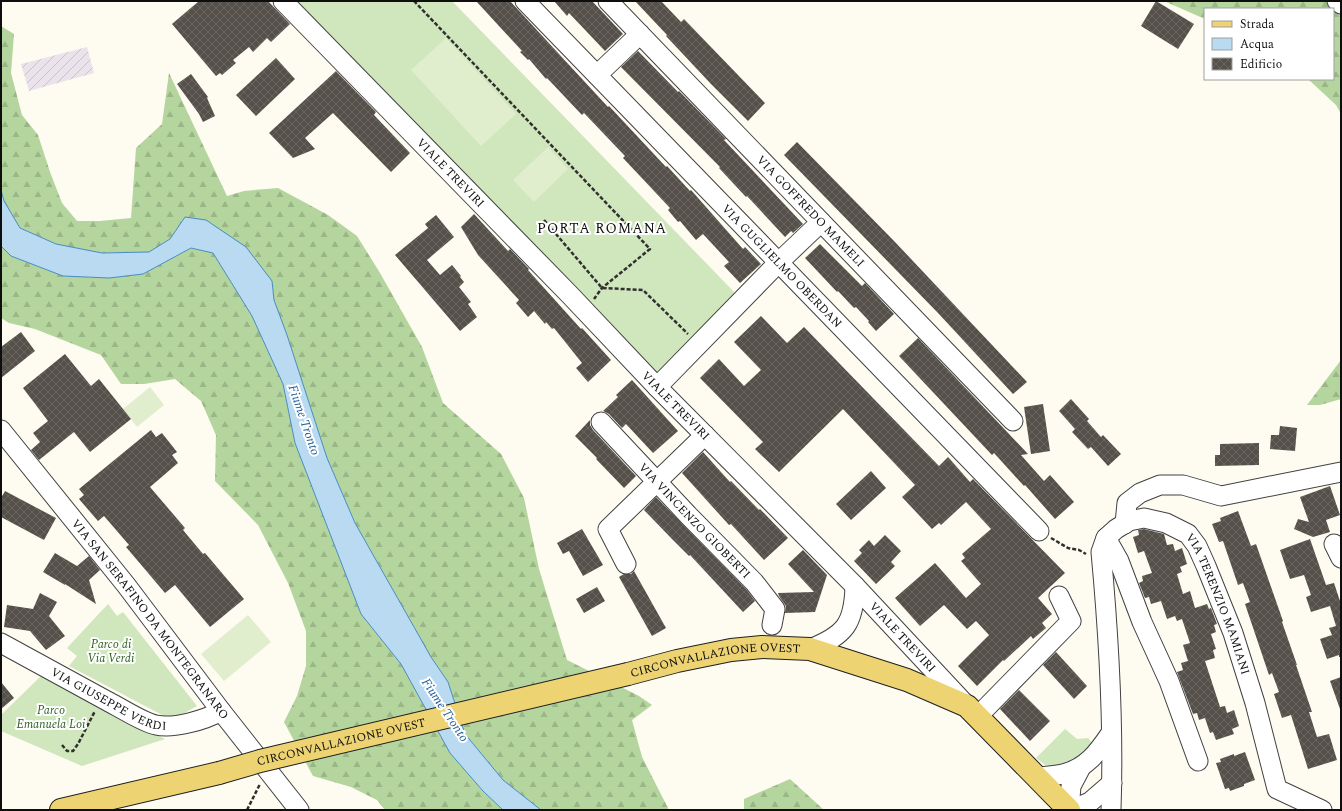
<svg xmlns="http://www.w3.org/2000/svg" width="1342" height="811" viewBox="0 0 1342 811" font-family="Spectral,serif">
<defs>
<pattern id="industrial-furrows" width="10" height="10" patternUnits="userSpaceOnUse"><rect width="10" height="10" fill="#ebe3ec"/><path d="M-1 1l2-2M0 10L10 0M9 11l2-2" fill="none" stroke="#c8c2c9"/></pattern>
<pattern id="forest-firs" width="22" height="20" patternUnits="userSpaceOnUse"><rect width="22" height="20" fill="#b4d59d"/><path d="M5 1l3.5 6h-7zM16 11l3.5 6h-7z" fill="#9ab686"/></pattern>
<pattern id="building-cross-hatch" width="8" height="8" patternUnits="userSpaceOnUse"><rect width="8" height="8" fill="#56504b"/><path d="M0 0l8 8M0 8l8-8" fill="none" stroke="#696561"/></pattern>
</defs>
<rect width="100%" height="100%" fill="#fefbf0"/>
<polygon fill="url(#industrial-furrows)" points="87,47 94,73 29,91 21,64"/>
<g fill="#d0e6bc">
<polygon points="296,1 452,1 738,296 659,379"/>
<polygon points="108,604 117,616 123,612 197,706 174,719 166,717 69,666 77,656 67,648"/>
<polygon points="41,676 165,739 82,766 1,731 1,715"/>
<polygon points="1065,729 1077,739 1088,738 1094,745 1076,762 1056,767 1045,765 1036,758"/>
</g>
<g fill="url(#forest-firs)">
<polygon points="1164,1 1341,1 1341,114 1336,105 1308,79 1333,79 1333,9 1205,9 1205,19"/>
<polygon points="1,26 14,34 11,73 22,115 38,135 50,172 62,203 77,221 100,221 131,218 136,148 162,124 169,73 227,196 244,191 278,188 328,215 357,236 380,273 422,347 443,403 501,454 524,498 539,569 567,660 639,696 652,705 632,720 642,757 669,810 541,810 503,780 465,734 448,682 431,657 355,523 327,458 287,335 274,300 272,281 185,217 170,239 149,252 102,253 56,244 20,228 4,201 1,190"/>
<polygon points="1,246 11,256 63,276 109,278 143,274 191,248 213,253 252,316 283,384 295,443 361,614 401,664 450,753 483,791 503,810 385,810 377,800 351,787 313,776 284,722 297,696 306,666 306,631 288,583 258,525 215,481 216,435 201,401 175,379 144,384 121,384 101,355 35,329 9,323 1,318"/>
<polygon points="1341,360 1341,399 1320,405 1307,405"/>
<polygon points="790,779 824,810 744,810 744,799"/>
</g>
<g fill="#e1eecd">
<polygon points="446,38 516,114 481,146 411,70"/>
<polygon points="548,147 568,169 534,202 513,180"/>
<polygon points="150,387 164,405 137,427 123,409"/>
<polygon points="248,615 271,642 224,681 201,654"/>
</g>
<polygon fill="#b9daf1" stroke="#468cc2" points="1,190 4,201 20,228 56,244 102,253 149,252 170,239 185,217 206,220 246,247 272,281 274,300 287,335 327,458 355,523 431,657 448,682 465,734 503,780 541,810 503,810 483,791 450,753 401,664 361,614 295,443 283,384 252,316 213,253 191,248 143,274 109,278 63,276 11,256 1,246"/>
<g fill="url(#building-cross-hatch)">
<polygon points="199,1 268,1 290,24 271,42 267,38 253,52 249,47 233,60 236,63 222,75 220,73 216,76 172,24"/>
<polygon points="476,1 510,1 608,107 609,106 666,167 667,166 690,191 691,190 743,249 745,247 761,264 740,283 724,266 729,262 703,234 696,240 680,221 678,222 668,210 670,208 623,158 625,156 584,113 582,115 547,78 546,79 529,59 528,60 520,52 522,51"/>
<polygon points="554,1 592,1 623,34 605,51 569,13 567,16"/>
<polygon points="635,1 661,1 681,22 684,19 765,103 748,121 711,84 666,36 667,35"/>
<polygon points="1156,1 1194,24 1178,49 1141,26"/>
<polygon points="638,51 678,92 679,91 726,139 724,140 803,224 793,233 791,231 785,237 747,196 746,197 719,168 720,167 621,67"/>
<polygon points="276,58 295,79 256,116 236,95"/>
<polygon points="336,71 376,112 374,115 410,153 391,172 333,113 305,138 315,149 293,158 269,133"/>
<polygon points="191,74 208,97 207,98 215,116 203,122 199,114 177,84"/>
<polygon points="797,142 895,242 1027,382 1013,394 938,313 784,155"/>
<polygon points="474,214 508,251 510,249 529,269 528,270 554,299 581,329 582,328 611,360 588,382 576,368 582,363 554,328 552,329 546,322 545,324 534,311 528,317 516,303 519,300 478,255 461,227"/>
<polygon points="436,215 454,237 427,260 440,275 452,265 461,276 460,277 464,282 459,287 471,302 468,304 477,317 460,331 395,255 428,228 425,224"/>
<polygon points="820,244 862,286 865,283 894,314 876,331 868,322 869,321 856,307 854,308 838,291 837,292 805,258"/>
<polygon points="761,316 787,343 804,327 939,466 948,457 970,482 973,479 1065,573 1038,598 1052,614 1042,623 1046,628 1033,639 1031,636 1004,661 1003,660 977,686 958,666 989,635 976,621 967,629 944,605 920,626 895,598 935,563 966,598 981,584 961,561 965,558 962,554 991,529 966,502 941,525 939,523 932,529 902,497 915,485 843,409 779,472 755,449 763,442 700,378 719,359 744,386 761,370 734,342"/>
<polygon points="21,332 35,351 1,378 1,347"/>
<polygon points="918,338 992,416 1028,454 1021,455 1044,481 1050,475 1074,502 1055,519 1025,485 1024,486 994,453 992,455 899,356"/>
<polygon points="65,354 91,386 99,379 131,419 90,452 74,432 39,460 31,450 40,442 33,433 48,421 23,388"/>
<polygon points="632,380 678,431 653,453 626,424 622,428 609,414 603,411 618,397 616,395"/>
<polygon points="1071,399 1089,419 1087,421 1101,437 1103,435 1121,454 1108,466 1091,447 1088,449 1072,432 1075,429 1059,411"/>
<polygon points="1043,404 1050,451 1031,454 1024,407"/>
<polygon points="590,420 590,425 593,430 636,476 624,488 596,459 597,458 575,436"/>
<polygon points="1280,426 1297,428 1295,451 1270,449 1271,435 1279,435"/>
<polygon points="151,430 156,437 162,433 177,452 172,455 178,463 150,487 185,528 183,530 203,554 205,553 244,599 210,627 175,585 165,593 126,547 129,545 104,516 98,521 79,499 84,495 79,489"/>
<polygon points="1259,443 1259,465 1215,466 1215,455 1220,455 1220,444"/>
<polygon points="703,452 730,482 731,481 759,510 760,509 788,538 764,560 731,524 729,525 682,473"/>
<polygon points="871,471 886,488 851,520 836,504"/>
<polygon points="1330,486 1340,515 1326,520 1330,532 1313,537 1294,529 1298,519 1309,522 1300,497"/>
<polygon points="5,491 56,518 44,540 1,517 1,498"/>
<polygon points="656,497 746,589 755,601 743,612 690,555 689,556 672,539 644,510"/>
<polygon points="1238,511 1251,546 1256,544 1283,621 1282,622 1297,665 1296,665 1312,712 1309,712 1317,737 1329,734 1337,760 1308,769 1291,715 1282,718 1274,694 1279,692 1272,673 1269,675 1245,604 1250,602 1243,583 1238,585 1223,541 1219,542 1212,524 1221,521 1220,518"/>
<polygon points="582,529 603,565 583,576 569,551 563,554 557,543"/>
<polygon points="1144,529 1164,534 1167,545 1173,544 1175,551 1182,548 1187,564 1180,567 1182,572 1177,574 1183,594 1190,591 1195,608 1207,604 1209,609 1211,608 1217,624 1214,625 1216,632 1211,634 1216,649 1213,650 1215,658 1205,661 1220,707 1225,706 1227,713 1234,710 1239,726 1232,729 1234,734 1216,740 1213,732 1210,733 1205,718 1199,720 1197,713 1193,714 1177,672 1183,670 1181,663 1188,661 1183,645 1190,643 1182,619 1177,621 1175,616 1167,619 1161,601 1151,604 1149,597 1145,598 1139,583 1143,581 1142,576 1152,573 1144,551 1138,553 1133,537 1139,535 1138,530"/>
<polygon points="885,535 901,551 891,562 895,566 876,584 854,561 862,553 859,550 869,540 874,546"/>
<polygon points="1310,539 1326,585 1334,583 1341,604 1341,657 1339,657 1339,655 1327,659 1320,639 1332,635 1329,628 1336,626 1330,606 1311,612 1306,597 1311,595 1304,575 1290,579 1280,550"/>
<polygon points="803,550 827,575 815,612 785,613 786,606 779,596 778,593 814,592 788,564"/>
<polygon points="55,553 77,566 89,556 100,570 89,580 96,604 65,584 65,585 43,572"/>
<polygon points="634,571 666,628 652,636 619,577 624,574 631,574"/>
<polygon points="597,587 605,601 584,613 576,599"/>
<polygon points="40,593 57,602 49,616 65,636 46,650 30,631 4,627 7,605 33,609"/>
<polygon points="1056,652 1087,686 1074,699 1043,665"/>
<polygon points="1341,677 1341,709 1340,709 1330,681"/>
<polygon points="1,682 14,698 1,709"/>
<polygon points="1019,690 1050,721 1030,741 1000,709"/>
<polygon points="1245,752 1255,780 1244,784 1244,786 1230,791 1229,788 1225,789 1216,763 1221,762 1220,759 1234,754 1234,756"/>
</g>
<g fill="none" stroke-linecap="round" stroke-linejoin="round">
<defs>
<g id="minor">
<path id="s1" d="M283,1L570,295L657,387L855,586L966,705"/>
<path id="s2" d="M525,1L1039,531"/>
<path id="s3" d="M608,1L1013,421"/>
<polyline points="1337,1 1341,4"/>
<polyline points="597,75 640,34"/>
<polyline points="657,387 779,262 821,222"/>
<path id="s4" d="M601,422L688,515L754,582L775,609L772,625"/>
<path id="s5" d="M1,430L126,585L221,711L299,810"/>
<polyline points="1125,524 1127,503 1140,493 1160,485 1183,485 1221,496 1341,472"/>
<polyline points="1106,538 1119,561 1142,622 1169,681 1198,761"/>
<polyline points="1334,544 1341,558"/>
<polyline points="626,564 608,529 705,435"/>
<path id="s6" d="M1,643C37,663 73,682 109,702C121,708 144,723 156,725C174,729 205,720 221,711"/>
<path d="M810,649C845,635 854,624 855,586"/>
<polyline points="978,716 1071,621 1059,596"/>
<path d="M1038,777C1046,776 1055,776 1063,774C1087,768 1098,752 1111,733"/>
<polyline points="1069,810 1071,786 1081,767"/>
<polyline points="1071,810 1090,802 1112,783"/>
<path id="s7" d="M1111,810C1114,724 1109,638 1101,552L1106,538L1116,529L1129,521L1144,518L1166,523L1188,534L1197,546L1206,566L1233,633L1255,703L1277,789L1322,810"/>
</g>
<g id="major">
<path id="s8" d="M628,674L677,661L731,650L762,647L810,649L907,680L967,706L1069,810"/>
<polyline points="61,810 219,773"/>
</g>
</defs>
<use href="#minor" stroke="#414141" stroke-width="21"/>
<use href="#major" stroke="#1f1f1f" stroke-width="24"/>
<g stroke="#303030" stroke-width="2.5" stroke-dasharray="4 2" stroke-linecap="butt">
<polyline points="414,1 650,249 602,288 594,299"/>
<polyline points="544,220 602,288 643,290 688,334"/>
<polyline points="1051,538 1068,548 1079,550 1086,554"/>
<polyline points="62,745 67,751 73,751 78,744 95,711"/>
<polyline points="247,810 260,784"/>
</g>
<use href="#minor" stroke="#fff" stroke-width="19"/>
<use href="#major" stroke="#edd371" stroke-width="22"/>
<defs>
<g id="major-bridge">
<path id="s9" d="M219,773L260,761L628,674"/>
</g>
</defs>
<use href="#major-bridge" stroke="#1f1f1f" stroke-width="24" stroke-linecap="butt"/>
<use href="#major-bridge" stroke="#edd371" stroke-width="22"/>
</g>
<g text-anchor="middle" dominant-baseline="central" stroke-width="4" stroke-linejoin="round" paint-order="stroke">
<g font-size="12" fill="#0e0e0e" stroke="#fff">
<text stroke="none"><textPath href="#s1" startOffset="240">VIALE TREVIRI</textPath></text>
<text stroke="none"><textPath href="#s3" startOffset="292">VIA GOFFREDO MAMELI</textPath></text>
<text stroke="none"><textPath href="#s2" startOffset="369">VIA GUGLIELMO OBERDAN</textPath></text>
<text stroke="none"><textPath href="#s1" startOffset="564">VIALE TREVIRI</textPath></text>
<text stroke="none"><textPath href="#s4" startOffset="136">VIA VINCENZO GIOBERTI</textPath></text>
<text stroke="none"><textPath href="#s7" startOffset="441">VIA TERENZIO MAMIANI</textPath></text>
<text stroke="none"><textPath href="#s5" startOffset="241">VIA SAN SERAFINO DA MONTEGRANARO</textPath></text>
<text stroke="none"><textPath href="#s1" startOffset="888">VIALE TREVIRI</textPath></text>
<text stroke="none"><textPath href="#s8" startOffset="89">CIRCONVALLAZIONE OVEST</textPath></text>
<text stroke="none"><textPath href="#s6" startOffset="122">VIA GIUSEPPE VERDI</textPath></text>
<text stroke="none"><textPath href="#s9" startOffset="126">CIRCONVALLAZIONE OVEST</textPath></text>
</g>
<g font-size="12" font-style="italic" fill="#2e6023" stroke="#fff">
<text x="111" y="644">Parco di<tspan x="111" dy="14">Via Verdi</tspan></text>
<text x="51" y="710">Parco<tspan x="51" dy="14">Emanuela Loi</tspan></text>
</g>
<g font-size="13" font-style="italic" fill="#215e95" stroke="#fff">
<text transform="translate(304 420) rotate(71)">Fiume Tronto</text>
<text transform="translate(445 710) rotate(56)">Fiume Tronto</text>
</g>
<g font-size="14" letter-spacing="1" fill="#0e0e0e" stroke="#fff">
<text x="602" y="228">PORTA ROMANA</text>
</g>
</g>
<rect width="1342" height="811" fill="none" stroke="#0e0e0e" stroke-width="4"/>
<rect x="1204" y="8" width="130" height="72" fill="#ffffff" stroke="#9f9f9f"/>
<rect x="1212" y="21" width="20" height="6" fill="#edd371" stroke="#9f9f9f"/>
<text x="1240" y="28" font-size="12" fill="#0e0e0e">Strada</text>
<rect x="1212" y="38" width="20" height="12" fill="#b9daf1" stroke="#9f9f9f"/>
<text x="1240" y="48" font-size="12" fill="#0e0e0e">Acqua</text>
<rect x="1212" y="58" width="20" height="12" fill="url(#building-cross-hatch)" stroke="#9f9f9f"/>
<text x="1240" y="68" font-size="12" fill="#0e0e0e">Edificio</text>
</svg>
